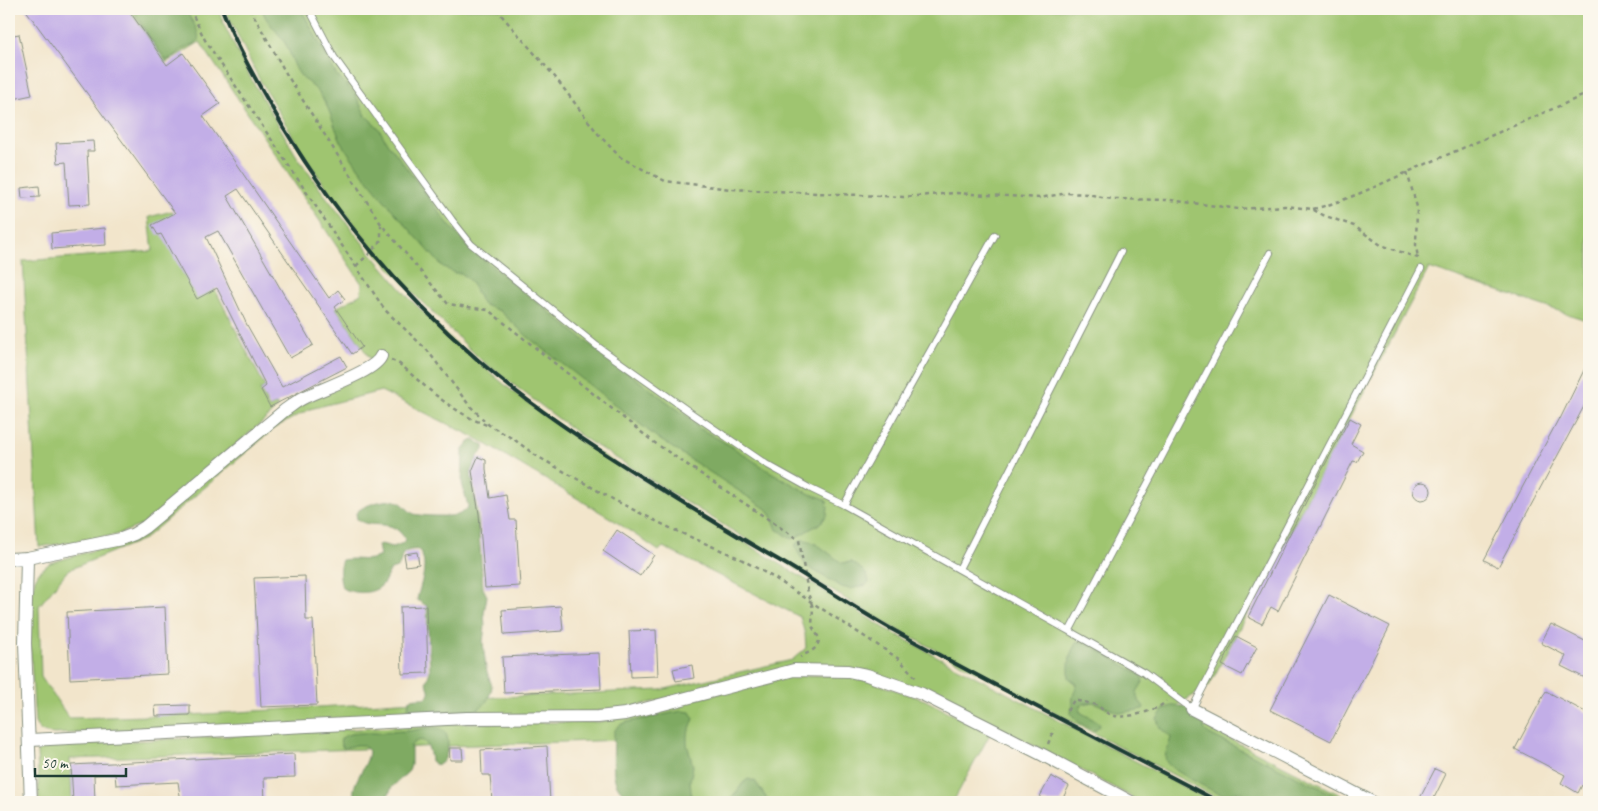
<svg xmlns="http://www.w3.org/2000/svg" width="1598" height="811" viewBox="0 0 1598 811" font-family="Caveat,sans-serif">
<rect width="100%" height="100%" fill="#fbf7ec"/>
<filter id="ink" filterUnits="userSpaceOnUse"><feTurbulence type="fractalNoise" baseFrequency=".02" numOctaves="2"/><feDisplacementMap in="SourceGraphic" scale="10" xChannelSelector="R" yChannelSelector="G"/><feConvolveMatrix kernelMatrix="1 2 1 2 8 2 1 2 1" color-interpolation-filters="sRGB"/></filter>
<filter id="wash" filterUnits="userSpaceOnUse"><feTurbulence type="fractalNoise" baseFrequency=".0096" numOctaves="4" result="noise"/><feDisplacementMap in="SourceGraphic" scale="20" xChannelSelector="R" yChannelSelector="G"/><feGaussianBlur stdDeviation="1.12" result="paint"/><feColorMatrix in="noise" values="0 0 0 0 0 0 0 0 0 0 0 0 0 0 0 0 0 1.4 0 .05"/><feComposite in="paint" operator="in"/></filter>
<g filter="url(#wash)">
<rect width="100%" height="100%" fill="#f2e5cb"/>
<g fill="#9fc570" stroke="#5f8152" fill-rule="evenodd">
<path d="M129,9H218L225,27L250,77L296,155L320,189L369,251L409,298L447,336L511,390L581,442L891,632L1213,802H1141L1049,753L928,692L814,666L627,708L597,711L55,734C45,733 40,733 35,723L30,642L31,600L35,579L39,572L50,563L122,542L286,412L374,369L369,357L336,308L361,294L362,284L200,42L165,63ZM381,391L476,438L612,519L659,551L663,547L800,617L805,634L806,648L792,660L661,690L431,700L190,715L69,718L41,677L39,606L68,570L144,539L276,427L310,409Z"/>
<polygon points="225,9 1589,9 1589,321 1429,268 1209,686 1176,706 1180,711 1210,729 1355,802 1225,802 894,628 738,534 584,438 481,360 415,295 373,249 326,187 302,152 257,75"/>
<polygon points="172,211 180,221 265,387 260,390 269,408 277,404 277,407 267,418 142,525 116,535 39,547 23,261 153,251 149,217"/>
<polygon points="795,675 847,676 866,680 925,700 990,734 953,802 684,802 681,738 70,759 72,802 39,802 37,751 42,746 467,723 599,722"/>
</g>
<g fill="#7faa62" stroke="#4f744b">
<path d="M133,9H159L164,12L168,11L169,9H185C189,17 203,34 197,42C194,46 187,45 183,49C177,53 174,59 166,60L149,37Z"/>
<path d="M262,9H301L336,74L355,94L366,116L378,127L387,143L393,150L449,225L470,249L594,348L688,417L697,427L729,445L769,471L810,494L823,498L827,501L828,507L827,515L821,523L793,539C786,537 784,532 777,530L772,516L768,510L659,439L528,337L500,311L482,304L474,287L468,279L461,273H454L442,266C409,228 373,191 345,148C334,131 332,110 319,93C314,86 305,82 300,75C293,66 291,53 285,43C278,31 266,23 262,9Z"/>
<path d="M473,440L484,445V450L478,456L471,471L478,521L483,588L487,596L484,613L485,626L483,642L486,669L492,686L491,692L486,703L476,711L412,713L409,712L408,708L409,700C415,697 421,699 427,697C431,692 429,688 426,683L430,671L427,606L417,600C420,584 430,565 419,550C415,549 407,550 404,553C400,556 402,563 398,567C396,569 393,569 391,570C387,574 386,580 383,584C374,595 354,594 342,588C340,579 338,569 342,560C356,557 368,563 380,556L378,545L381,544L393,547L403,543L405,539C392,516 372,531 357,519L356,513C362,505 389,497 399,502C404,504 408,511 414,514C421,516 450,517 457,515C460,514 464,511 467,509L468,506L462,483L463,456V449L468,443Z"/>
<path d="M801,540C814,538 831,556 842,563L852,562C859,567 869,574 869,582L866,585L850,589L842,587L806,566L795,547L796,544Z"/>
<path d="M1078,641L1086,643L1141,675L1143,682L1137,692V698L1144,707L1143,709L1120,713L1093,702L1082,704L1080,708V712L1098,722L1100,725L1095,731C1085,727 1076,722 1071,713L1073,696L1077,684L1069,678C1069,663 1068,653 1078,641Z"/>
<path d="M1171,706H1185L1204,721V729L1209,734L1339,797V800C1328,804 1322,795 1305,802H1250C1242,783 1234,797 1221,794C1213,792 1172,770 1167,763C1162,755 1170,745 1171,737L1160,728L1157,719L1164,709Z"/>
<path d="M682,711L690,712L694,719L687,735V744L693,766L690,781L692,802C668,802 623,810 615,780C612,768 614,747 614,733C616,726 621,724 628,722Z"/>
<path d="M425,728C430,728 436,727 441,729C455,734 446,777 431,761C430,749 426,732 411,745V765L409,771L392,787L385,802H356C347,784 368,769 369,751C360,740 355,747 343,748C330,730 370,733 378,733C387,733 396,731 405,731C412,731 419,729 425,728Z"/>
<polygon points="748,779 755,781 769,802 729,802 743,783"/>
</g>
<g id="blocks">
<g fill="#c2aee7">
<polygon points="25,9 128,9 167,65 183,53 220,104 203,116 329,298 338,290 345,299 335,307 362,347 352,354 238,189 227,196 313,345 290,358 218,231 206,237 247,325 282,387 341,356 347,367 270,407 261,390 266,386 217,288 197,299 161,234 158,235 152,225 175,213"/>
<polygon points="19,34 32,95 9,100 9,36"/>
<polygon points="93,141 94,151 87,151 90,204 69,205 66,162 58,163 56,143"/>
<polygon points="39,186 40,197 22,198 21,188"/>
<polygon points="105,228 106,245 52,249 51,233"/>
<polygon points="1589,360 1589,397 1498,567 1484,560 1559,418 1560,419"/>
<polygon points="1350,418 1361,424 1351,444 1363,451 1357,462 1353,461 1278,611 1271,607 1262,624 1248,617 1318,478"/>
<polygon points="478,457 486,460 486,469 490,498 506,495 510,520 516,520 520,586 485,588 479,514 472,471"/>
<circle cx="1422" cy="491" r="9"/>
<polygon points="617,530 654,555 640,576 603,551"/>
<polygon points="417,552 419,564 406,566 404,554"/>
<polygon points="305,576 306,620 313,620 317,705 261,707 254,578"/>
<polygon points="1329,595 1390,626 1331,741 1270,710"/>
<polygon points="426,606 428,673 402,674 400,607"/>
<polygon points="561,606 563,631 504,635 502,610"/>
<polygon points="165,607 168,674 70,679 67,612"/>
<polygon points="1551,624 1589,643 1589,680 1561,666 1566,656 1541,643"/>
<polygon points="656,630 658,676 631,677 629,631"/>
<polygon points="1236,636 1257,647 1242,675 1222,665"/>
<polygon points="599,653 601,689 504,693 502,657"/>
<polygon points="692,665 694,678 676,681 673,669"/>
<polygon points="1546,691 1589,714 1589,789 1582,785 1578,793 1561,783 1565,775 1515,749"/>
<polygon points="190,705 190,715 156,716 155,706"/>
<polygon points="547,746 550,802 492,802 490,775 482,775 481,750"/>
<polygon points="449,748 462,748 463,760 450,760"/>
<polygon points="294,754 295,777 264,778 265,802 181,802 178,782 116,785 115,774 94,775 95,802 73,802 71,765"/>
<polygon points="1435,769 1446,774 1432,802 1427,802 1420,798"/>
<polygon points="1051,776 1069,786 1061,802 1037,802"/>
</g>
</g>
</g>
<g filter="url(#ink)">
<use href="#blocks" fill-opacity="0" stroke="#889180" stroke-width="1"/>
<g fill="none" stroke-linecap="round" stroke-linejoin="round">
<defs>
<g id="lane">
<polyline points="309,9 334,57 452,220 471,244 597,346 694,415 766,464 811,489 844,505 1144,673 1192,709 1421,269"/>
<polyline points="844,505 995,235"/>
<polyline points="959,569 1121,252"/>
<polyline points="1070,630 1270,253"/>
</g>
<g id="street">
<polyline points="27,558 25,643 31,802"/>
<path d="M9,559L27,558L121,539L134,534L145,527L285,410C291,406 298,400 305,397C321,389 376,371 381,356"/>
<polyline points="1192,709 1372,802"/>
<polyline points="30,740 467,718 598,717 625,714 794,670 848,671 867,675 922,694 1043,755 1131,802"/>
</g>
</defs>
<use href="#lane" stroke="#889180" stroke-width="8"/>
<use href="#street" stroke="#889180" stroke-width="14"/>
<g stroke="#889180" stroke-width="2.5" stroke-dasharray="4 4" stroke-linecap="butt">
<polyline points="190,9 205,40 385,310 427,350 469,405 489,425 515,440 535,455 616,501 672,529 739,558 776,579 899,659 917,679"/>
<path d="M250,9L287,75L381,224L448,304L488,310L655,443L799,540L808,593L813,608L812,626L819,638C819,650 808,652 800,657"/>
<polyline points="496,9 555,77 599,135 620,157 665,181 731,189 903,197 955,193 1040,198 1067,193 1087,194 1112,199 1170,200 1239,209 1285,206 1312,209 1323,215 1354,226 1381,245 1418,258 1419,262"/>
<polyline points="1407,172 1417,207 1416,246 1418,258"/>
<path d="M1313,209C1350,200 1382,183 1417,168C1474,143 1532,118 1589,93"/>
<polyline points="356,266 372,251 381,240 381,225"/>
<path d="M391,360C403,364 410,374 419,381C438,398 463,417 487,425"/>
<path d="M1067,711L1074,700C1082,702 1091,703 1098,706C1102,709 1106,713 1111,715C1123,720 1159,711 1166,701"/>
<polyline points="1048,744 1054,729"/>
</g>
<use href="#lane" stroke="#fff" stroke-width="6"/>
<use href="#street" stroke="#fff" stroke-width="12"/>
<path stroke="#1f3d34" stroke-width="4" d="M222,9C238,50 260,87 282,125C334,212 401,293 478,360C529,405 586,442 643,478C691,508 740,538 789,566C824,587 859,611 895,631C1002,690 1111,745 1219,802"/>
</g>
</g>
<rect width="1598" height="811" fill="none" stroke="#fbf7ec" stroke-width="30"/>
<path d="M35 768v8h91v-8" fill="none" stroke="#1f3d34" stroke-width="2.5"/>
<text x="42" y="768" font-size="15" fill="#1f3d34" stroke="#fbf7ec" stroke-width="4" paint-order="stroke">50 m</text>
</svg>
